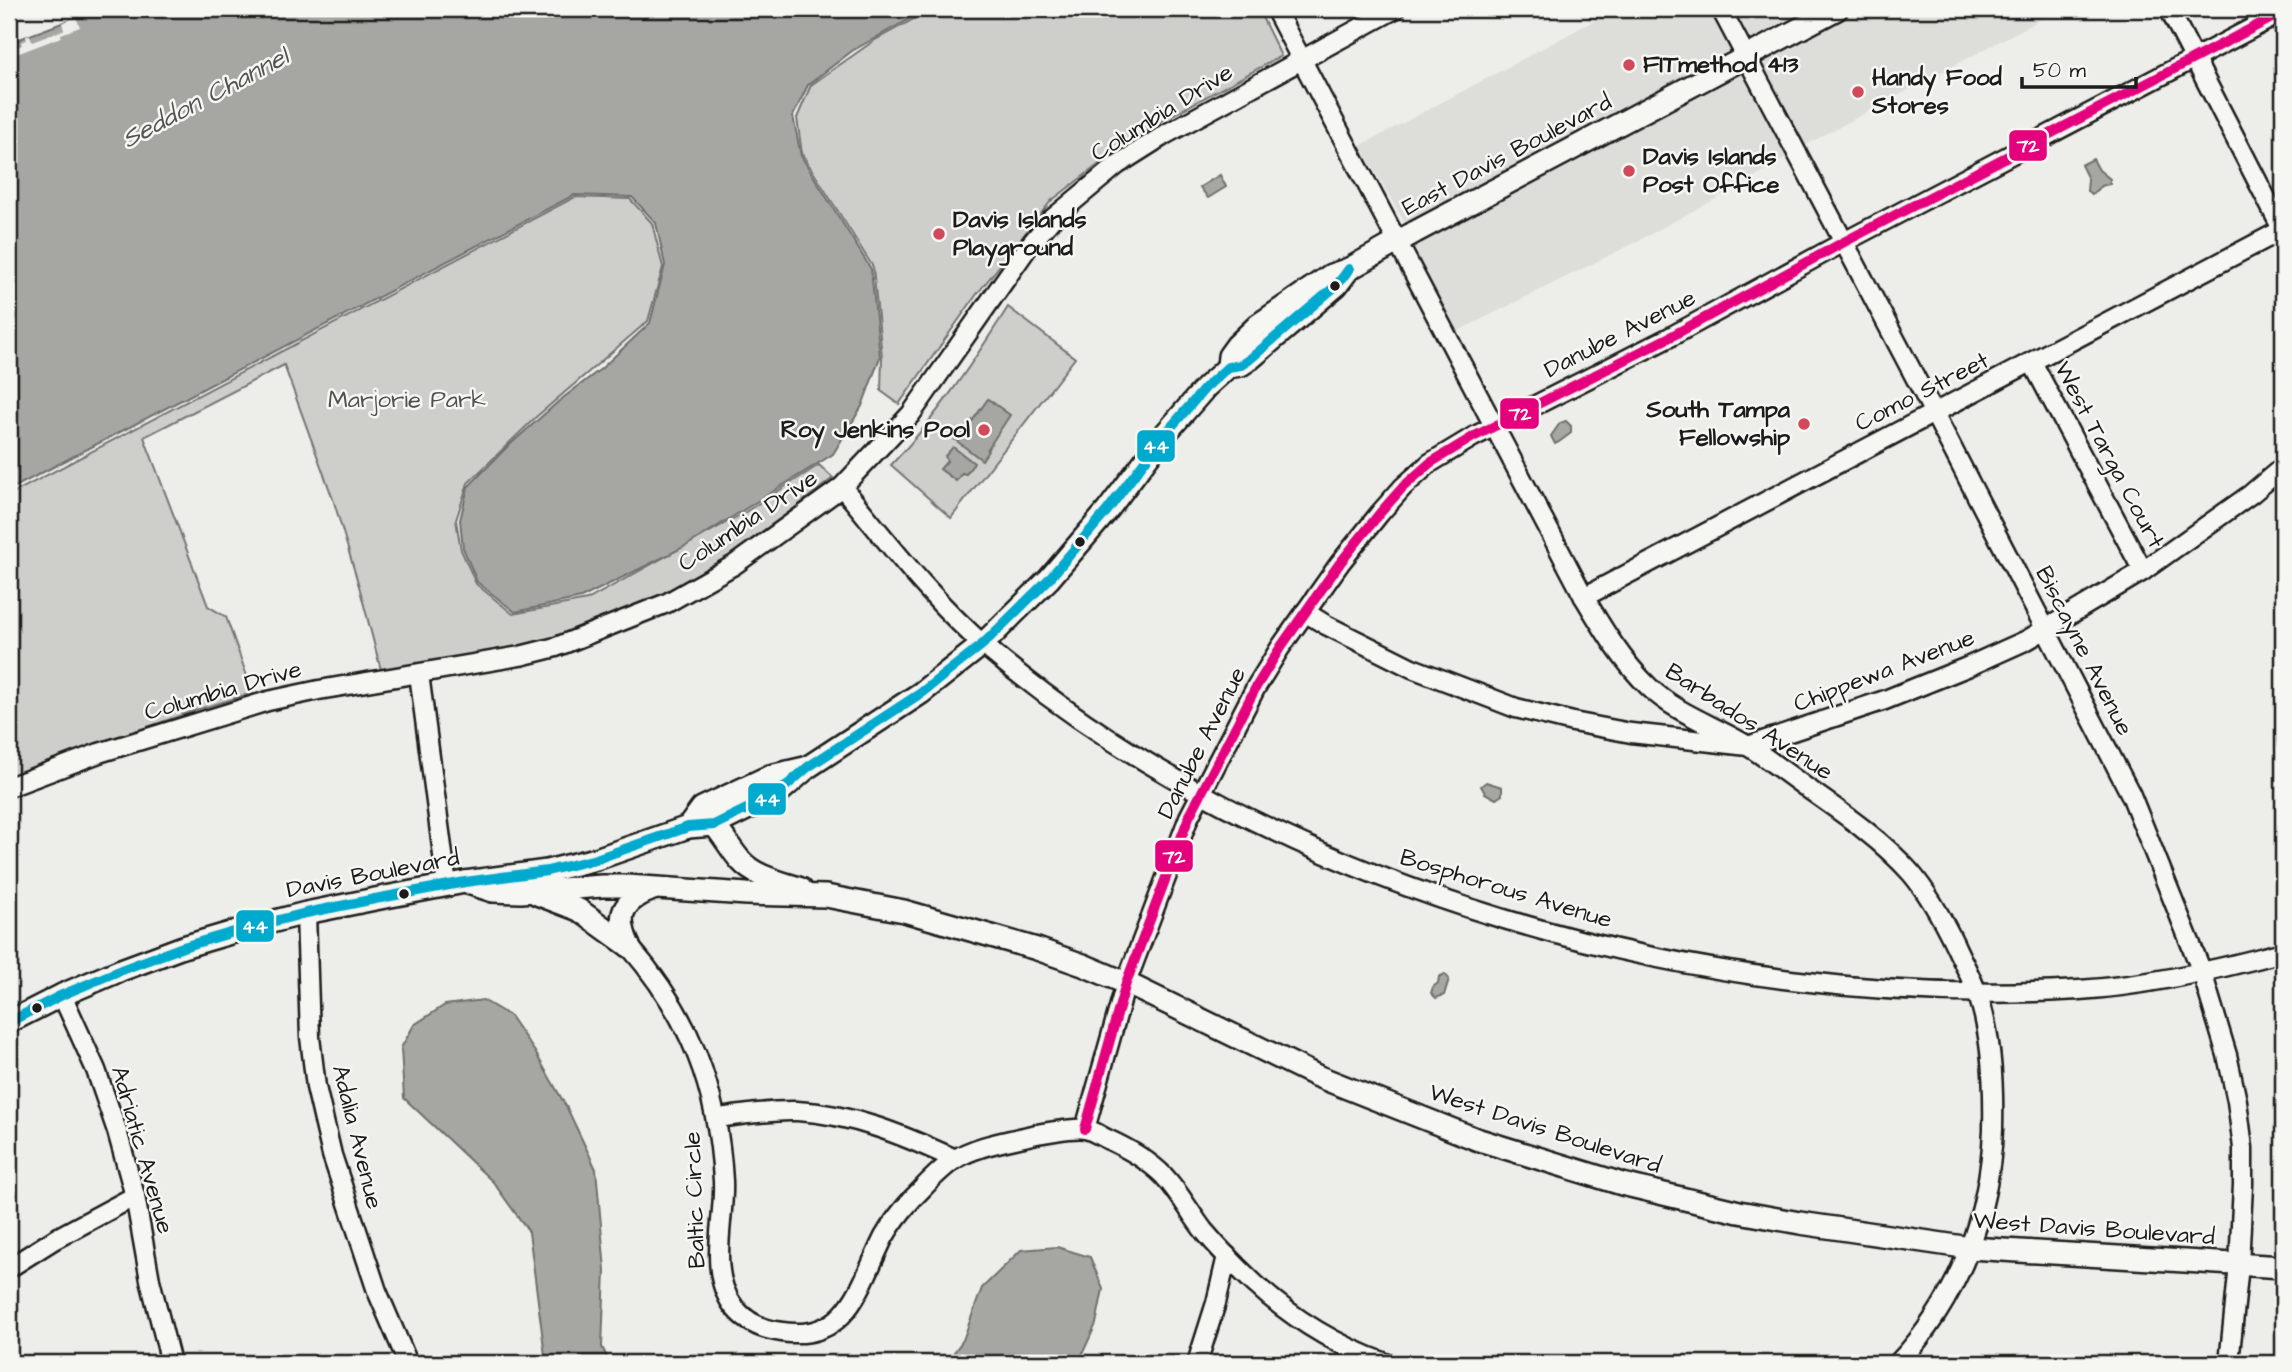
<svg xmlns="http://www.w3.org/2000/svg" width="2292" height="1372" viewBox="0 0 2292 1372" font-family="'Architects Daughter',sans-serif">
<rect width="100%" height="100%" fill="#edede9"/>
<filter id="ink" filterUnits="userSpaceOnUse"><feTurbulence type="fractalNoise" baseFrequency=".0143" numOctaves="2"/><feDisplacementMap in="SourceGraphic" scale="14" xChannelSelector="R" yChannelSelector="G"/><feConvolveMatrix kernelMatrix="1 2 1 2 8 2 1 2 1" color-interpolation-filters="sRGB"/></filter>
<g filter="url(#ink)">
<polygon fill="#ddddda" points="1616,9 2060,9 1811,142 1746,182 1636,242 1456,332 1421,265 1406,225 1360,146"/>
<g fill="#cececb" stroke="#757574" stroke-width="2">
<polygon points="932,9 1258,9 1281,56 1165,119 1106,159 1051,201 977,294 899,404 881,391 882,357 873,267 802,154 797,118 811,85 875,40"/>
<polygon points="575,197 630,199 652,223 663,267 648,321 536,417 468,483 456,520 461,550 476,584 513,614 587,600 742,514 819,465 833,478 731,558 665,595 554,641 381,670 359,586 334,502 284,365 144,437 208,606 226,617 253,693 196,710 9,776 9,495"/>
<path d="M1008,307L1075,358L951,518L891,465C937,417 973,362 1008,307Z"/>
</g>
<g fill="#a6a6a3" stroke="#6f6f6d" stroke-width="2">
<polygon points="99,9 927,9 852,51 808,85 793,116 801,156 871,269 880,357 862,406 833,454 686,546 581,598 515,612 477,582 463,548 460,520 468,487 505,449 559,401 602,368 650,323 665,265 656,223 632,197 574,195 9,490 9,43"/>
<polygon points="2093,159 2099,170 2110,179 2110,184 2101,186 2092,194 2087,191 2088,179 2081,165"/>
<polygon points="1220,175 1226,187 1208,198 1200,187"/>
<polygon points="988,399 1010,415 987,450 988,451 982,460 954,439 970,424"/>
<polygon points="1566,421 1571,426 1571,433 1559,442 1555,444 1551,436 1560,423"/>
<polygon points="953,447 974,463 966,474 962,473 956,481 940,469 947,461 945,456"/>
<polygon points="1486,782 1502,787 1502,795 1496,799 1485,793 1481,786"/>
<polygon points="1445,974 1449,979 1444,995 1436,998 1431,993 1433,987 1438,983 1439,977"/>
<polygon points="483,1000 510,1016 535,1052 567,1108 596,1169 605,1270 602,1347 610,1363 546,1363 529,1232 493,1182 404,1098 401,1048 414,1025 445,1005"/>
<polygon points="1057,1247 1090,1257 1103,1289 1096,1324 1080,1359 1076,1363 946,1363 963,1340 982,1288 1021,1250"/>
</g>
<polygon fill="#edede9" points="76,17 80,27 61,34 61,37 9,57 9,50 22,45 21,42 27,40 26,36 30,35 32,42 64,30 62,23"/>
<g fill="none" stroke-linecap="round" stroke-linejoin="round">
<defs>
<g id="minor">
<path d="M1275,9L1584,597C1603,629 1622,661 1649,687C1677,714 1716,726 1748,746C1768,759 1786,773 1804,786C1841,812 1881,839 1911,873C1929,894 1943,920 1955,945C1962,961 1971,976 1977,993C1992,1033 1994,1086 1993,1129C1990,1215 1958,1300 1898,1363"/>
<polyline points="1721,9 1934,413 2131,795 2202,972 2227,1055 2237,1101 2243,1148 2243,1185 2239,1265 2229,1363"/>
<polyline points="2169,9 2283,231"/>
<polyline points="2032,362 2143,571"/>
<path d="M842,487C888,542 932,601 987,648C1271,889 1709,1013 2079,990C2147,986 2217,970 2283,952"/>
<polyline points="1584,597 2282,230"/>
<polyline points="1305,612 1326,625 1412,668 1516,708 1573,722 1631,733 1748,746 1885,700 1967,667 2027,640 2143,571 2251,494 2283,467"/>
<polyline points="419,674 447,885"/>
<polyline points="9,787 99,753 268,701 319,690 520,656 556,647 667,603 734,565 842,487 911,414 1028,247 1052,219 1117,165 1166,134 1395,9"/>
<polyline points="306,913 310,1037 316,1087 332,1155 377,1291 408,1363"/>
<path d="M629,946C690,1016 718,1088 723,1181C725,1222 707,1271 734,1307C746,1322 763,1330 782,1332C850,1342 860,1284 884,1237C892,1223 903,1209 913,1198C926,1185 939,1170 954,1160C973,1147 1002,1142 1024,1137C1035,1134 1074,1127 1085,1129C1092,1130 1101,1136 1107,1139C1127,1148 1149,1161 1164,1176C1180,1193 1190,1213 1204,1231C1220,1250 1237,1267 1255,1284C1293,1319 1338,1346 1386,1363"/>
<polyline points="62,995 96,1070 117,1131 135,1196 150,1280 171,1363"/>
<path d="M717,1118C743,1115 770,1110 797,1111C853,1114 905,1136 955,1159"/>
<polyline points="1085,1129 1126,983 1189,817 1256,687 1280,648 1340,563 1380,513 1403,487 1430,463 1473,437 1670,337 1844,242 2283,12"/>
<polyline points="9,1268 55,1239 135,1196"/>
<polyline points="1197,1363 1216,1303 1227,1256"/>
</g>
<g id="tertiary">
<polyline points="1228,367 1229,356 1237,345 1258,325 1331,275 1349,269 1415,232 1837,9"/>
<path d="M714,825C724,836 731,850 741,861C755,877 781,882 801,889"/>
<polyline points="688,827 702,808 770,776 805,768"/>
<polyline points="465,882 493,891 521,892 602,886 627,886 747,894 826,896 904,911 1037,949 1083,965 1126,983 1317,1076 1476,1139 1622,1184 1739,1212 1800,1223 1970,1248 2283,1267"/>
<polyline points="537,894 579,910 629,946"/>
<path d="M629,946C615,915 622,901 653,889"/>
<polyline points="9,1022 62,995 121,970 183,947 244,929 306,913 375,899 465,882 547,871 596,859 688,827 714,825 777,794 808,767 921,693 983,644 1049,579 1107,511 1165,434 1206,387 1228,367 1241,365 1250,359 1337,285 1349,269"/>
</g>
</defs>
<use href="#minor" stroke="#1c1c1c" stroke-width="23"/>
<use href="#tertiary" stroke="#1c1c1c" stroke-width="26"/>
<use href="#minor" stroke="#f6f6f2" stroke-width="18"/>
<use href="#tertiary" stroke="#f6f6f2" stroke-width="21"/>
<defs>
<polyline id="bus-1" points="9,1022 62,995 121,970 183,947 244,929 306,913 375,899 465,882 547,871 596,859 688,827 714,825 777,794 808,767 921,693 983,644 1049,579 1107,511 1165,434 1206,387 1228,367 1241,365 1250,359 1337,285 1349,269"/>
<polyline id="bus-2" points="1085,1129 1126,983 1189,817 1256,687 1280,648 1340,563 1380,513 1403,487 1430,463 1473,437 1670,337 1844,242 2283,12"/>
</defs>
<use href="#bus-1" stroke="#f6f6f2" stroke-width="16"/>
<use href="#bus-2" stroke="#f6f6f2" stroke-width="16"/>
<use href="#bus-1" stroke="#00a9ce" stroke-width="10"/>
<use href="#bus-2" stroke="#e5007d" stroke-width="10"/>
</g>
</g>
<g fill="#d1495b" stroke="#f6f6f2" stroke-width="2.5">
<circle cx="1629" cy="65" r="7"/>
<circle cx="1858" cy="92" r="7"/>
<circle cx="1629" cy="171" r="7"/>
<circle cx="939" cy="234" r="7"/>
<circle cx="1804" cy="424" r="7"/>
<circle cx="984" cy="430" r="7"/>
</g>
<g fill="#1c1c1c" stroke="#f6f6f2" stroke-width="2.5">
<circle cx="1335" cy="286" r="6"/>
<circle cx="1080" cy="542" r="6"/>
<circle cx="404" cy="894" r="6"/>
<circle cx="37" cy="1008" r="6"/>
</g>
<g text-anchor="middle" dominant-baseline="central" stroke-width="5" stroke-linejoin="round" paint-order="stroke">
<g font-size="24" font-weight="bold" fill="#1c1c1c" stroke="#f6f6f2" text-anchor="start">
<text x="1643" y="65">FITmethod 413</text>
<text x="1872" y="78">Handy Food<tspan x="1872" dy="28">Stores</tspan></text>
<text x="1643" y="157">Davis Islands<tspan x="1643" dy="28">Post Office</tspan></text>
<text x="953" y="220">Davis Islands<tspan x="953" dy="28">Playground</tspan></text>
<text x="1790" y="410" text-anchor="end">South Tampa<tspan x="1790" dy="28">Fellowship</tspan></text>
<text x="970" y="430" text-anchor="end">Roy Jenkins Pool</text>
</g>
<g font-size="24" fill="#1c1c1c" stroke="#f6f6f2">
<text transform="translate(1162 113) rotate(-32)">Columbia Drive</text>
<text transform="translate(1507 155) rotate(-28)">East Davis Boulevard</text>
<text transform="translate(1620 334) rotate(-27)">Danube Avenue</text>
<text transform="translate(1922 392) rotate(-27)">Como Street</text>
<text transform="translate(2109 455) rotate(62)">West Targa Court</text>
<text transform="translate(748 521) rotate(-34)">Columbia Drive</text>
<text transform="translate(2084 651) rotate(63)">Biscayne Avenue</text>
<text transform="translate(1884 671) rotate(-21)">Chippewa Avenue</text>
<text transform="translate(223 691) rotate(-16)">Columbia Drive</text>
<text transform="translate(1749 722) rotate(33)">Barbados Avenue</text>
<text transform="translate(1202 743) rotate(-63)">Danube Avenue</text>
<text transform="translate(373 874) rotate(-11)">Davis Boulevard</text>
<text transform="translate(1506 889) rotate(17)">Bosphorous Avenue</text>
<text transform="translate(1545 1129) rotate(18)">West Davis Boulevard</text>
<text transform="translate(357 1137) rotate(76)">Adalia Avenue</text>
<text transform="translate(142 1150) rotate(74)">Adriatic Avenue</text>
<text transform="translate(695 1200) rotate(-92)">Baltic Circle</text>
<text transform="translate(2094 1229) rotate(4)">West Davis Boulevard</text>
</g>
<g font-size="24" fill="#515151" stroke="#f6f6f2">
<text x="407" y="400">Marjorie Park</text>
</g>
<g font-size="26" font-style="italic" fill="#535352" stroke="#f6f6f2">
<text transform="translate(205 98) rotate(-28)">Seddon Channel</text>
</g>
</g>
<g stroke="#f6f6f2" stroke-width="2.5">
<rect x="2008" y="129" width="40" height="33" rx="7" fill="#e5007d"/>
<rect x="1499" y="397" width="41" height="33" rx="7" fill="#e5007d"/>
<rect x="1136" y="429" width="40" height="34" rx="7" fill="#00a9ce"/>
<rect x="747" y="782" width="40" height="34" rx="7" fill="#00a9ce"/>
<rect x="1154" y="839" width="40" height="34" rx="7" fill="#e5007d"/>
<rect x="235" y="909" width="40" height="34" rx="7" fill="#00a9ce"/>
</g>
<g font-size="19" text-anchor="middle" font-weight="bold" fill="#fff">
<text x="2028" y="152">72</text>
<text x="1520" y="420">72</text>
<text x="1156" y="453">44</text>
<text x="767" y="806">44</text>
<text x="1174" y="863">72</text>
<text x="255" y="933">44</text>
</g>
<rect width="2292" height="1372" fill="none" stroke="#f6f6f2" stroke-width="35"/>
<rect x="18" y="18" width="2257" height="1337" fill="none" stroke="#1c1c1c" stroke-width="2.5" filter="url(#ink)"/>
<path d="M2022 77v10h114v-10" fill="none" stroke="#1c1c1c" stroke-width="3.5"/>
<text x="2033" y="77" font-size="21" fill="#1c1c1c" stroke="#f6f6f2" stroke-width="5" paint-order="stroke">50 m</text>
</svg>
